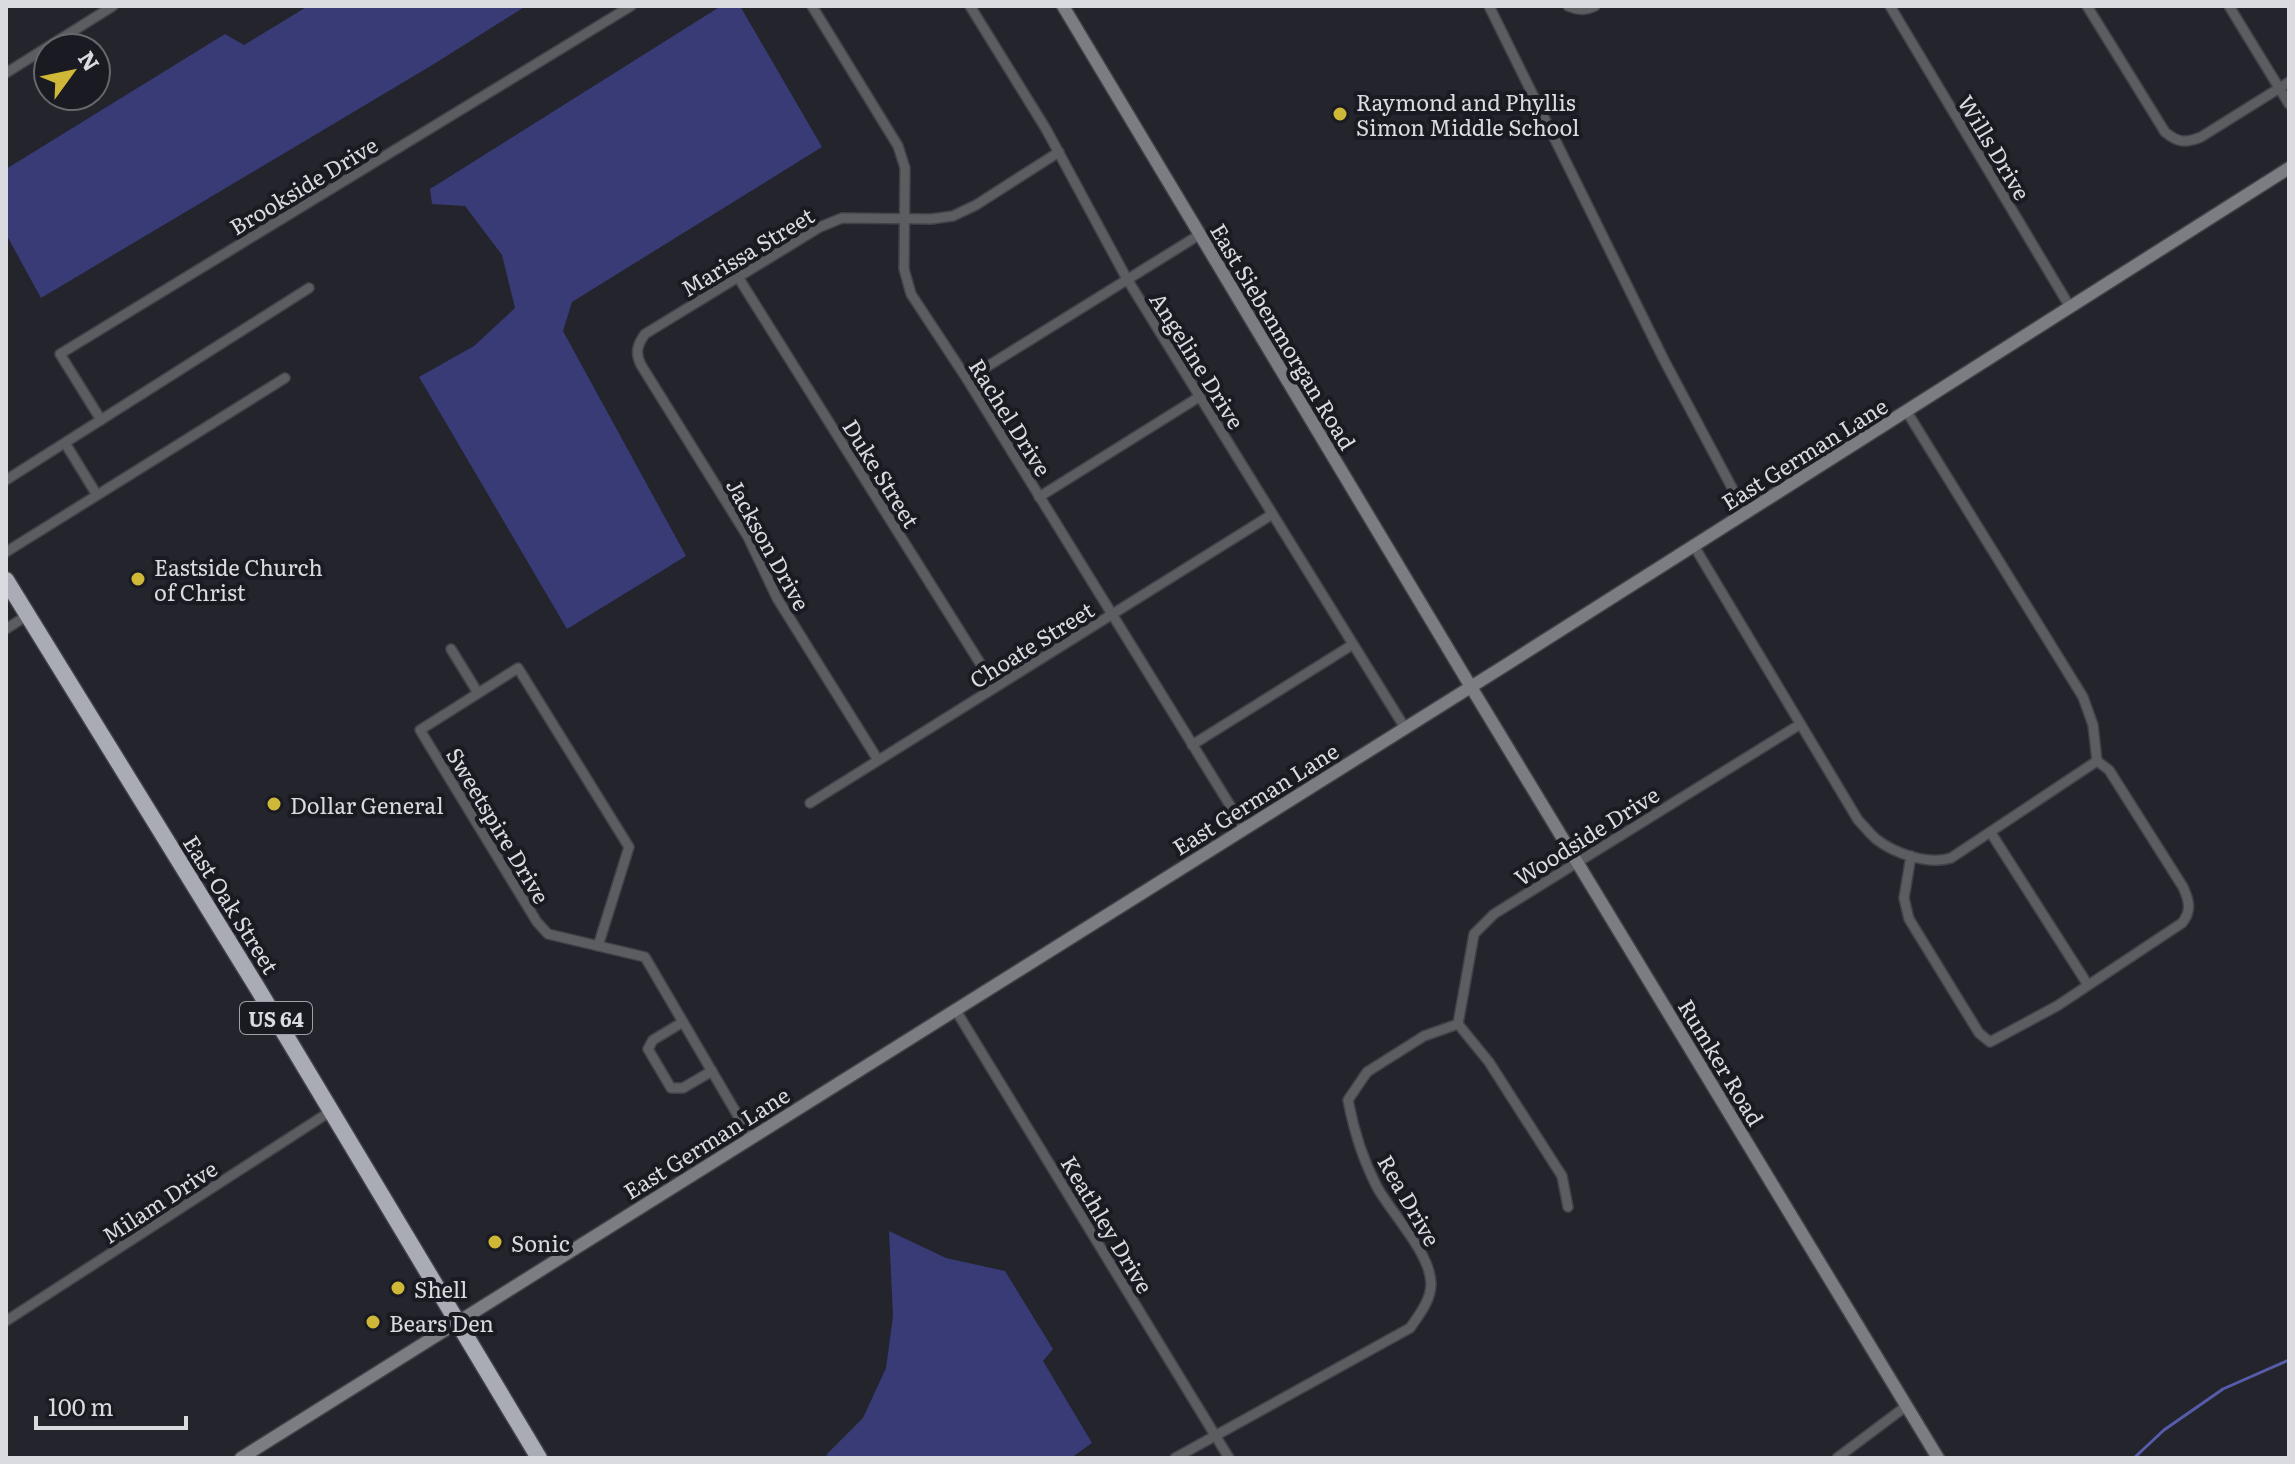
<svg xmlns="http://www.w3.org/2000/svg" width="2295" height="1464" viewBox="0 0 2295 1464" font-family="Literata,serif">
<rect width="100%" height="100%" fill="#23242c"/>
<g fill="#383b75">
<polygon points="308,6 526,6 434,64 41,298 6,234 6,169 225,34 244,45"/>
<polygon points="721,6 740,6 822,147 572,302 563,331 686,556 567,629 419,377 474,346 515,308 502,255 465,206 432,204 430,189"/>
<polygon points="889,1231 946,1258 1005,1271 1053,1349 1043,1361 1092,1443 1071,1458 831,1458 826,1455 863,1418 886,1368 893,1316"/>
</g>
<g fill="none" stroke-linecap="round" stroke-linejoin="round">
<polyline stroke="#565baa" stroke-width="3" points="2134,1458 2164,1430 2223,1389 2289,1360"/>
<defs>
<g id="street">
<polyline points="812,6 898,146 905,168 904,269 911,294 967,379 1244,828"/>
<polyline points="970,6 1046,129 1127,279 1405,728"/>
<polyline points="1489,6 1664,360 1746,514"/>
<path d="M1568,6C1578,10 1585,11 1595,6"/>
<polyline points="1890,6 2070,307"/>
<path d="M2087,6L2165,132C2178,143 2186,143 2201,137L2289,82"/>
<polyline points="2229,6 2289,104"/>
<polyline points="6,73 113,6"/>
<polyline points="738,277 995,687"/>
<polyline points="967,379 1199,235"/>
<polyline points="1907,412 2083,697 2093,725 2097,761"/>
<polyline points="101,420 60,354 631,6"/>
<polyline points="65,443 97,495"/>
<polyline points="6,480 309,288"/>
<polyline points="1039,497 1199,397"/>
<path d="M1694,546L1858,820C1864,826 1870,834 1876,839C1895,854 1929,865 1951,858L2097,761L2109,770L2183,887C2189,900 2192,911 2182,923L2057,1006L1990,1042L1979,1033L1909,919L1904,898L1911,856"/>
<polyline points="6,552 285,378"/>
<polyline points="6,629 28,615"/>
<polyline points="451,649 478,693"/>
<polyline points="1192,745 1352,645"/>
<path d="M878,760L777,598L748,537L641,365C635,353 637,345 645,334L820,227L842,218L931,219L953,216L976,205L1059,152"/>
<polyline points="810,803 1271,515"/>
<polyline points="1991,833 2088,985"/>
<polyline points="598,946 629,847 518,668 420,730 537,922 548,934 645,957 751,1138"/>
<polyline points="955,1009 1229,1458"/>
<polyline points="683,1022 653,1040 648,1049 671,1088 683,1088 712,1071"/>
<polyline points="1458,1024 1474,934 1494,914 1799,725"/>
<polyline points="1458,1024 1489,1062 1562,1176 1568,1207"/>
<polyline points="6,1321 331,1111"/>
<path d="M1175,1458L1410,1328C1419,1315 1431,1300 1431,1284C1431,1254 1392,1214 1377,1187C1362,1158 1354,1132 1348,1100L1367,1072L1424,1036L1458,1024"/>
<polyline points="1837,1458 1905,1407"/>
</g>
<g id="secondary">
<polyline points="1063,6 1471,687 1938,1458"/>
<polyline points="241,1458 1509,663 2289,168"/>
</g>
<polyline id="highway" points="6,580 258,989 539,1458"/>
</defs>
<use href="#street" stroke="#404149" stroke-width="12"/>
<use href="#secondary" stroke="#404149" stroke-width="15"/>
<use href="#highway" stroke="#404149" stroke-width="19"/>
<use href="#street" stroke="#5c5d61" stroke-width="9"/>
<use href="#secondary" stroke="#7c7d83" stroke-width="12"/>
<use href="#highway" stroke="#a9abb5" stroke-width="16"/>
</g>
<g fill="#cfb837" stroke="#1a1b22" stroke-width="3">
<circle cx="1340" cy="114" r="8"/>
<circle cx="138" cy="579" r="8"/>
<circle cx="274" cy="804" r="8"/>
<circle cx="495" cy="1242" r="8"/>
<circle cx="398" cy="1288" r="8"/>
<circle cx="373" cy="1322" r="8"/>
</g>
<g text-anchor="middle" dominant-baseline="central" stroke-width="8" stroke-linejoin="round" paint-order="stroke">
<rect fill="#1a1b22" stroke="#a0a1a7" stroke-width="2" x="240" y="1002" width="72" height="32" rx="6"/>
<g font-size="20" font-weight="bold" fill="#dadbe0">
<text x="276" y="1018">US 64</text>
</g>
<g font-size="22" fill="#dadbe0" stroke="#1a1b22" text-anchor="start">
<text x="1356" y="101">Raymond and Phyllis<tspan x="1356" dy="25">Simon Middle School</tspan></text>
<text x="154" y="566">Eastside Church<tspan x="154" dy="25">of Christ</tspan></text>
<text x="290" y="804">Dollar General</text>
<text x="511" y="1242">Sonic</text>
<text x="414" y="1288">Shell</text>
<text x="389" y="1322">Bears Den</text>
</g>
<g font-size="22" fill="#dadbe0" stroke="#1a1b22">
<text transform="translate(1995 147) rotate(59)">Wills Drive</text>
<text transform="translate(303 185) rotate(-31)">Brookside Drive</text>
<text transform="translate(747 251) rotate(-31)">Marissa Street</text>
<text transform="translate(1284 336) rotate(59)">East Siebenmorgan Road</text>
<text transform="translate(1198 360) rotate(58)">Angeline Drive</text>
<text transform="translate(1011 417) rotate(58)">Rachel Drive</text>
<text transform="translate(1804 453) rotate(-32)">East German Lane</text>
<text transform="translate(882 473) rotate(58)">Duke Street</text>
<text transform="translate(769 544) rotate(61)">Jackson Drive</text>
<text transform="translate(1031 644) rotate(-32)">Choate Street</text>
<text transform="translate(1255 798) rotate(-32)">East German Lane</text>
<text transform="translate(499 825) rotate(59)">Sweetspire Drive</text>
<text transform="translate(1586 835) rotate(-32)">Woodside Drive</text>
<text transform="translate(232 904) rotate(58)">East Oak Street</text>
<text transform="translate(1722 1062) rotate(59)">Rumker Road</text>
<text transform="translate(706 1142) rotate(-32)">East German Lane</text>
<text transform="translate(1410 1200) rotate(60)">Rea Drive</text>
<text transform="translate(159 1201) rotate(-33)">Milam Drive</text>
<text transform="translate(1108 1224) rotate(59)">Keathley Drive</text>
</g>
</g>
<rect width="2295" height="1464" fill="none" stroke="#dadbe0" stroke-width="16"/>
<g transform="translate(72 72) rotate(57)"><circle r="38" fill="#1a1b22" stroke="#67686e" stroke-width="2"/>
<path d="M0-6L14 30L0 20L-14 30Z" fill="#cfb837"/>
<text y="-12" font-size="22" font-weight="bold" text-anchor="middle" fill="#dadbe0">N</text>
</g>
<path d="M36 1416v12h150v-12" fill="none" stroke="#dadbe0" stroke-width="4"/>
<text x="48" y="1416" font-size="24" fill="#dadbe0" stroke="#1a1b22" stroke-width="6" paint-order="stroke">100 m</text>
</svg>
